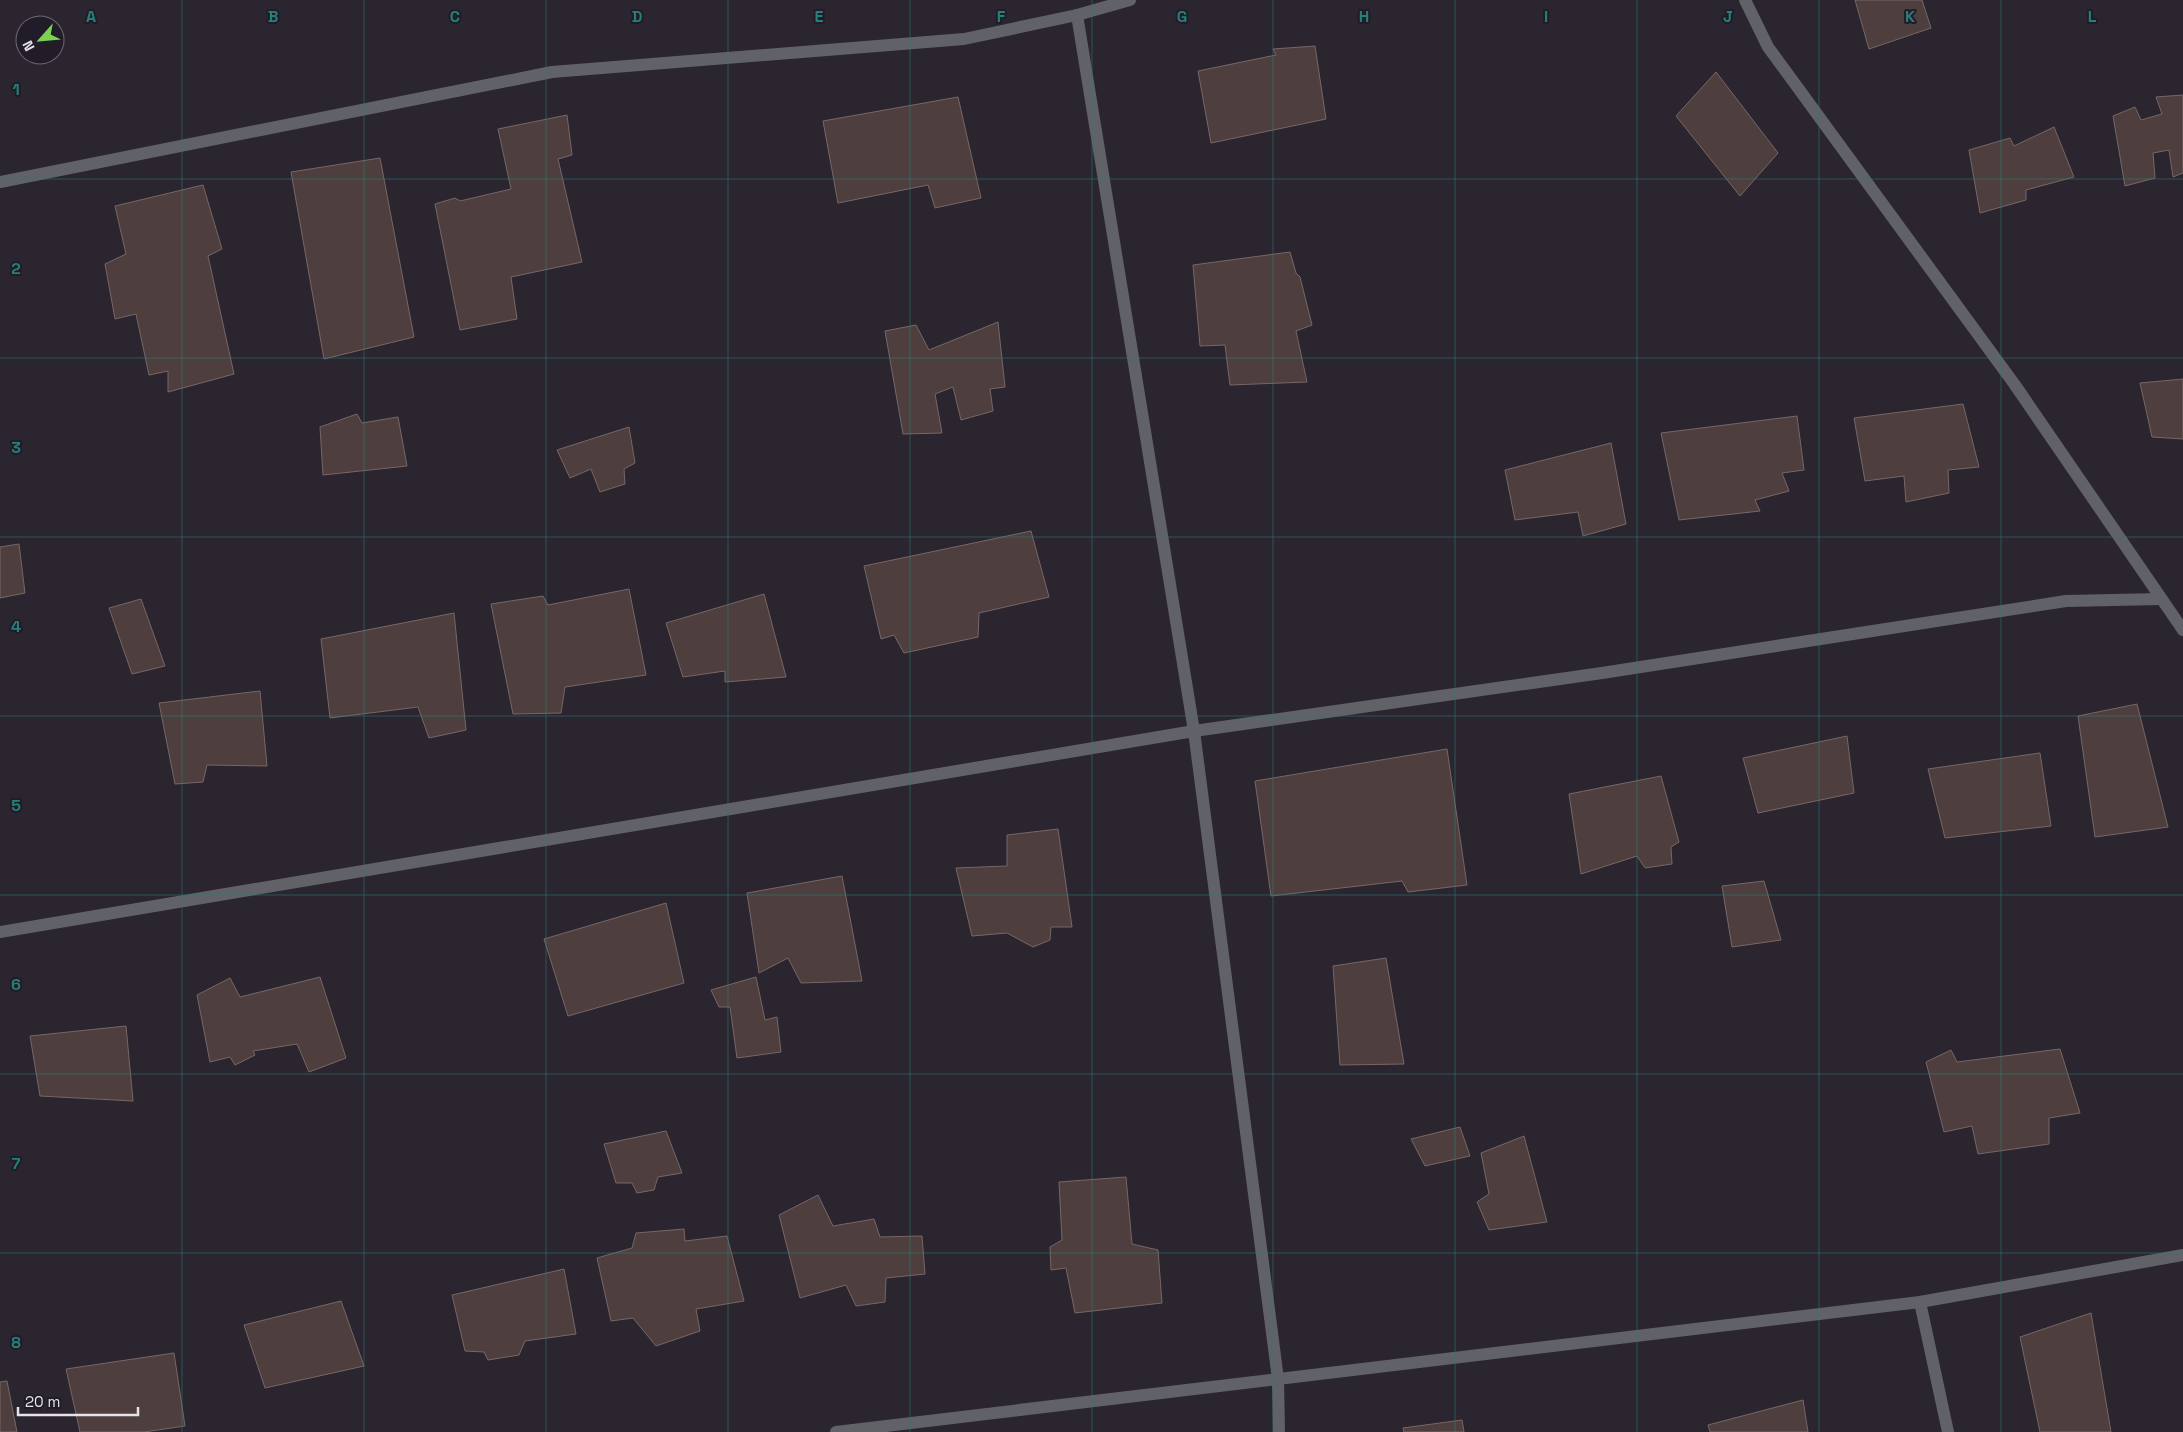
<svg xmlns="http://www.w3.org/2000/svg" width="2183" height="1432" viewBox="0 0 2183 1432" font-family="'Space Grotesk',sans-serif">
<rect width="100%" height="100%" fill="#2b2530"/>
<g fill="#4e3f3e" stroke="#776766">
<polygon points="1855,0 1922,0 1931,28 1869,49"/>
<polygon points="1315,46 1326,119 1211,143 1198,71 1276,55 1273,49"/>
<polygon points="1716,72 1778,153 1740,196 1676,116"/>
<polygon points="2183,95 2183,173 2173,177 2169,150 2153,153 2155,178 2125,186 2113,116 2135,107 2141,120 2162,114 2156,97"/>
<polygon points="958,97 981,198 935,208 928,185 838,203 823,121"/>
<polygon points="567,115 572,155 558,159 582,262 511,277 517,319 460,330 435,204 455,198 460,201 511,189 498,129"/>
<polygon points="2054,127 2074,177 2026,190 2026,200 1980,213 1969,150 2010,138 2014,146"/>
<polygon points="380,158 414,337 324,359 291,172"/>
<polygon points="203,185 222,249 208,256 234,374 168,392 168,371 149,375 136,314 115,319 105,264 126,254 115,206"/>
<polygon points="1290,252 1296,273 1300,277 1312,325 1296,331 1307,382 1230,385 1225,345 1200,346 1193,265"/>
<polygon points="998,322 1005,387 990,389 993,411 961,420 953,387 935,394 942,433 903,434 885,331 916,325 929,350"/>
<polygon points="2183,379 2183,439 2152,437 2140,383"/>
<polygon points="1963,404 1979,467 1948,470 1949,493 1906,502 1904,476 1865,481 1854,418"/>
<polygon points="357,414 362,423 398,417 407,466 323,475 320,427"/>
<polygon points="1797,416 1804,470 1782,473 1789,491 1755,500 1760,511 1679,520 1661,433"/>
<polygon points="629,427 635,463 624,469 625,484 600,492 591,469 570,478 557,450"/>
<polygon points="1611,443 1626,524 1583,536 1578,512 1515,520 1505,470"/>
<polygon points="1031,531 1049,597 979,613 978,637 904,653 894,635 881,639 864,566"/>
<polygon points="19,544 25,593 0,598 0,547"/>
<polygon points="629,589 646,675 565,687 561,713 513,714 491,604 543,596 548,605"/>
<polygon points="764,594 786,677 725,682 725,671 683,677 666,623"/>
<polygon points="141,599 165,666 132,674 109,608"/>
<polygon points="454,613 466,730 429,738 418,707 330,718 321,639"/>
<polygon points="260,691 267,766 207,765 203,782 175,784 159,703"/>
<polygon points="2137,704 2168,827 2095,837 2078,716"/>
<polygon points="1847,736 1854,793 1758,813 1743,758"/>
<polygon points="1447,749 1467,885 1408,892 1402,881 1271,896 1255,781"/>
<polygon points="2040,753 2051,826 1945,838 1928,769"/>
<polygon points="1661,776 1679,842 1671,847 1672,864 1645,868 1637,856 1581,874 1569,794"/>
<polygon points="1058,829 1072,927 1051,927 1050,940 1033,947 1007,933 972,936 956,868 1007,866 1007,835"/>
<polygon points="842,876 862,981 801,983 788,958 759,973 747,893"/>
<polygon points="1764,881 1781,940 1732,947 1722,886"/>
<polygon points="666,903 684,983 568,1016 544,939"/>
<polygon points="1386,958 1404,1064 1340,1065 1333,966"/>
<polygon points="320,977 346,1058 309,1072 297,1044 253,1051 255,1055 235,1065 230,1057 210,1062 197,995 230,978 240,997"/>
<polygon points="756,977 765,1020 777,1017 781,1052 737,1058 730,1007 719,1007 711,990"/>
<polygon points="126,1026 133,1101 40,1096 30,1036"/>
<polygon points="2060,1049 2080,1113 2049,1118 2049,1144 1978,1154 1972,1126 1944,1132 1926,1062 1951,1050 1957,1062"/>
<polygon points="1460,1127 1470,1156 1425,1166 1411,1139"/>
<polygon points="666,1131 682,1173 658,1177 654,1190 637,1193 632,1183 616,1183 604,1144"/>
<polygon points="1524,1136 1547,1222 1489,1230 1477,1202 1489,1194 1481,1153"/>
<polygon points="1126,1177 1132,1244 1158,1250 1162,1303 1075,1313 1066,1268 1051,1270 1050,1247 1062,1240 1059,1182"/>
<polygon points="818,1195 833,1226 874,1219 880,1237 922,1236 925,1274 886,1278 885,1302 856,1306 846,1285 800,1298 779,1215"/>
<polygon points="684,1229 685,1241 727,1236 744,1301 696,1309 700,1331 656,1346 633,1318 611,1321 597,1258 632,1248 636,1233"/>
<polygon points="564,1269 576,1334 525,1341 519,1355 488,1360 484,1352 465,1351 452,1295"/>
<polygon points="341,1301 364,1366 265,1388 244,1325"/>
<polygon points="2091,1313 2111,1432 2040,1432 2020,1337"/>
<polygon points="174,1353 185,1426 144,1432 80,1432 66,1369"/>
<polygon points="7,1381 17,1432 0,1432 0,1382"/>
<polygon points="1803,1400 1808,1432 1710,1432 1708,1425"/>
<polygon points="1462,1420 1464,1432 1404,1432 1403,1428"/>
</g>
<g fill="none" stroke-linecap="round" stroke-linejoin="round">
<g stroke="#616268" stroke-width="12">
<polyline points="1745,0 1768,47 2015,385 2183,630"/>
<polyline points="1077,15 1194,731 1278,1379 1279,1432"/>
<polyline points="0,182 552,72 964,39 1077,15 1130,0"/>
<polyline points="0,932 1194,731 1602,673 2066,601 2160,599"/>
<polyline points="1920,1302 1948,1432"/>
<polyline points="836,1432 1920,1302 2183,1255"/>
</g>
</g>
<path fill="none" stroke="#24817a" stroke-width="1" stroke-opacity="0.55" d="M182,0V1432M364,0V1432M546,0V1432M728,0V1432M910,0V1432M1092,0V1432M1273,0V1432M1455,0V1432M1637,0V1432M1819,0V1432M2001,0V1432M0,179H2183M0,358H2183M0,537H2183M0,716H2183M0,895H2183M0,1074H2183M0,1253H2183"/>
<g font-size="16" text-anchor="middle" font-weight="bold" fill="#24817a" stroke="#211c27" stroke-width="4" stroke-linejoin="round" paint-order="stroke">
<text x="91" y="22">A</text>
<text x="273" y="22">B</text>
<text x="455" y="22">C</text>
<text x="637" y="22">D</text>
<text x="819" y="22">E</text>
<text x="1001" y="22">F</text>
<text x="1182" y="22">G</text>
<text x="1364" y="22">H</text>
<text x="1546" y="22">I</text>
<text x="1728" y="22">J</text>
<text x="1910" y="22">K</text>
<text x="2092" y="22">L</text>
<text x="16" y="95">1</text>
<text x="16" y="274">2</text>
<text x="16" y="453">3</text>
<text x="16" y="632">4</text>
<text x="16" y="811">5</text>
<text x="16" y="990">6</text>
<text x="16" y="1169">7</text>
<text x="16" y="1348">8</text>
</g>
<g transform="translate(40 40) rotate(243)"><circle r="24" fill="#211c27" stroke="#6f6b75"/>
<path d="M0-4L9 19L0 12L-9 19Z" fill="#7cd155"/>
<text y="-8" font-size="14" font-weight="bold" text-anchor="middle" fill="#e5e2e9">N</text>
</g>
<path d="M18 1407v8h120v-8" fill="none" stroke="#e5e2e9" stroke-width="2.5"/>
<text x="25" y="1407" font-size="15" fill="#e5e2e9" stroke="#211c27" stroke-width="4" paint-order="stroke">20 m</text>
</svg>
